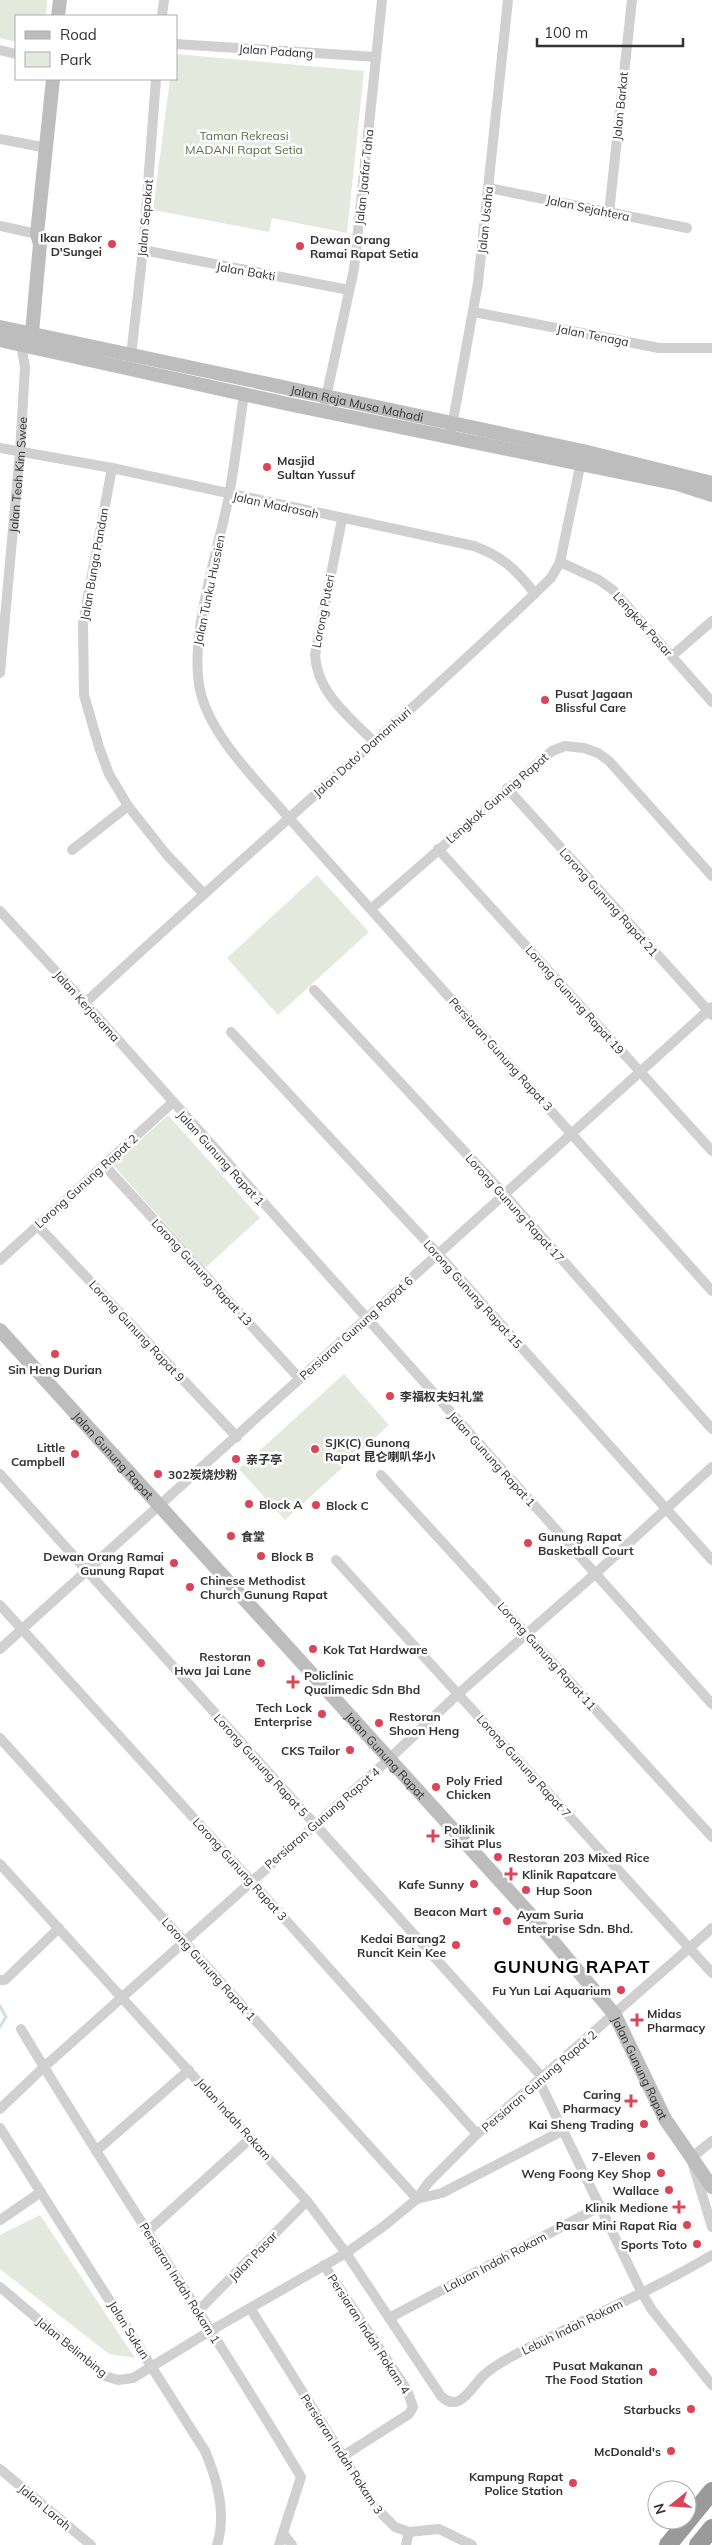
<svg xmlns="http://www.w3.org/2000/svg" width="712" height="2545" viewBox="0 0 712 2545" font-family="Mulish,'Noto Sans SC',sans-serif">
<rect width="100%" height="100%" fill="#fff"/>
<g fill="#e3e9dd">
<polygon points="0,0 47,0 46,16 16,16 16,42 0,38"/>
<polygon points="176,54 364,71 347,233 272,218 269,232 153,210 170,79 176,79"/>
<polygon points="317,875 369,932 278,1015 227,958"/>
<polygon points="168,1115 260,1218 205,1268 113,1165"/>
<polygon points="344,1374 389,1425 285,1520 239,1469"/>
<polygon points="40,2215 135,2358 109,2354 0,2269 0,2235"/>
</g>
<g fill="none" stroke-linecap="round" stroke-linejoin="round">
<polyline stroke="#cee0e9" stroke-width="3" points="0,2006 6,2017 0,2027"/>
<g stroke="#d0d0d0" stroke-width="10">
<polyline points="162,16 164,0"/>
<polyline points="176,44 376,57"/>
<polyline points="0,50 16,54"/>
<polyline points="0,139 47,148"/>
<polyline points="489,188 687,228"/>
<polyline points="609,213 632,0"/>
<polyline points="0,226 37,234"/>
<polyline points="143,250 349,290"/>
<polyline points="474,312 659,348 712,348"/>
<polyline points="131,356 143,250 156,79"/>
<path d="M244,394C239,428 235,462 229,496C218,552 187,640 201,694C213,739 259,783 289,818L712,1291"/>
<polyline points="323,411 354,269 382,0"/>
<polyline points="450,437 478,283 508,0"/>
<path d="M0,448L112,468L474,546C502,556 518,571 535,594"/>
<polyline points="112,468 83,623 84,695 99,747 109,774 128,806 167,855 203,893"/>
<path d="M342,519L315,655C317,693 349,716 374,742"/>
<polyline points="560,562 599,580 613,590 712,702"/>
<polyline points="672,656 712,621"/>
<path id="s1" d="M0,673L20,452L25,367L21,344"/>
<polyline points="507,788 712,1015"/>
<polyline points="438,849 712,1151"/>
<polyline points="72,850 128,806"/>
<polyline points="371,909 552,751 565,746 584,748 598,753 609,761 712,876"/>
<polyline points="0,911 85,1003 712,1704"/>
<polyline points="314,990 504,1194 712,1429"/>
<path d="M85,1003C239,859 400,724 551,578L560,562L582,457"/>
<polyline points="231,1032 438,1254 712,1560"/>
<polyline points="104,1165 300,1379"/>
<polyline points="38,1226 237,1437"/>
<polyline points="0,1260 172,1103"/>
<polyline points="0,1474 543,2078"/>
<polyline points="381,1475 712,1837"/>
<polyline points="336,1560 712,1973"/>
<polyline points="0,1605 251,1881 477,2134"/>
<polyline points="0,1649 712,1007"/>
<polyline points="0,1738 417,2199"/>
<path d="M0,1864L307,2201L346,2253L441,2396C460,2414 471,2387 484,2375C491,2368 500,2363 509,2358C576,2322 647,2294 712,2255"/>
<polyline points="0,1980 5,1980 59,1928"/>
<path d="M21,2029C111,2180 211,2325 301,2477L279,2545"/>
<polyline points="539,2081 642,2293 652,2310 712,2385"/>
<polyline points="0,2109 44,2067 388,1760 458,1694 595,1574 712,1467"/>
<path d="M0,2128L205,2451C217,2479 227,2514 217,2545"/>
<polyline points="712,2141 691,2158 712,2227"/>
<polyline points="96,2151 189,2070"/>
<polyline points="417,2199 442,2193 564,2130"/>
<polyline points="0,2220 41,2192"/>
<polyline points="148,2231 251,2138"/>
<polyline points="324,2265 407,2390 413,2407 409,2414 343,2456"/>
<polyline points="0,2287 105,2376 118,2380 133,2378 210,2331 346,2253 384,2226 417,2199 428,2183 477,2134 712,1928"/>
<polyline points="250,2308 374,2506 395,2527 409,2532 439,2529 472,2545"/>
<polyline points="198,2311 307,2201"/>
<polyline points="389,2318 601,2206"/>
<polyline points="0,2469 91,2545"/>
<polyline points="283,2533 292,2545"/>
<polyline points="406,2545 409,2532"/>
</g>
<g stroke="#bdbdbd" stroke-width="14">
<polyline points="58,16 60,0"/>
<path id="s2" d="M0,327L583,451L712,483"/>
<polyline points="0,340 288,404 678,484 712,495"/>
<polyline points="31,344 40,244 37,234 53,79"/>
<path id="s3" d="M0,1330L530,1914L615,2015L665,2119L712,2187"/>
</g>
<g stroke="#9a9a9a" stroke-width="18">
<polyline points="668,2545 712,2491"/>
<polyline points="698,2545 712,2528"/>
</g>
</g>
<g fill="#d94656" stroke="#fff" stroke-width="2">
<circle cx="112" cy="244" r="5"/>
<circle cx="300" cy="246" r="5"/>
<circle cx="267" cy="467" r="5"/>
<circle cx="545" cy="700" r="5"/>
<circle cx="55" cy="1354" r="5"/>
<circle cx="390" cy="1396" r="5"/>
<circle cx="315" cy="1449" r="5"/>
<circle cx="75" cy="1454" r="5"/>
<circle cx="236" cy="1459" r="5"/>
<circle cx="158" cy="1474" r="5"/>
<circle cx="249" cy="1504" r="5"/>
<circle cx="316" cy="1505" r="5"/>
<circle cx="231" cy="1536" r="5"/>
<circle cx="528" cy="1543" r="5"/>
<circle cx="261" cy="1556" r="5"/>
<circle cx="174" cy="1563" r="5"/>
<circle cx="190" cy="1587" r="5"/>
<circle cx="313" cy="1649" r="5"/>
<circle cx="261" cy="1663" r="5"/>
<path d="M290.5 1674.5h5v5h5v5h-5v5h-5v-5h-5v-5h5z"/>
<circle cx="322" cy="1714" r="5"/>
<circle cx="379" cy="1723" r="5"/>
<circle cx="350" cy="1750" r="5"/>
<circle cx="436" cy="1787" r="5"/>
<path d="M430.5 1828.5h5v5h5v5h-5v5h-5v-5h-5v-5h5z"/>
<circle cx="498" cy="1857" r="5"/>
<path d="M508.5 1866.5h5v5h5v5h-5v5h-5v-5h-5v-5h5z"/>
<circle cx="474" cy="1884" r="5"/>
<circle cx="526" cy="1890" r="5"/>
<circle cx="497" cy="1911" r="5"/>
<circle cx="507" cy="1921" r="5"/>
<circle cx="456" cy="1945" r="5"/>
<circle cx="621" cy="1990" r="5"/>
<path d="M634.5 2012.5h5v5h5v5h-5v5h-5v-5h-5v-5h5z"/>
<path d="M628.5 2093.5h5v5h5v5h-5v5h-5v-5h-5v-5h5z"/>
<circle cx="644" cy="2124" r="5"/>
<circle cx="651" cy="2156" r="5"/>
<circle cx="661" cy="2173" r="5"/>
<circle cx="669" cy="2190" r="5"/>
<path d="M676.5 2199.5h5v5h5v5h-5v5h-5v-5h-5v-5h5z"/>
<circle cx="687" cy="2225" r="5"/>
<circle cx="697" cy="2244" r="5"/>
<circle cx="653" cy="2372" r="5"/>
<circle cx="691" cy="2409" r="5"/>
<circle cx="671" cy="2451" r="5"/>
<circle cx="573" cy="2483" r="5"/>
</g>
<g text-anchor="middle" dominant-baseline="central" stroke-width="5" stroke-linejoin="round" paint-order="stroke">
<g font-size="12" fill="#333" stroke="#fff">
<text transform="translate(276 51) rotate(4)">Jalan Padang</text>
<text transform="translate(620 106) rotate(-84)">Jalan Barkat</text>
<text transform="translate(364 177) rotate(-84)">Jalan Jaafar Taha</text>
<text transform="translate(588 208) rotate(12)">Jalan Sejahtera</text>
<text transform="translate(145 218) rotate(-85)">Jalan Sepakat</text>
<text transform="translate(485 220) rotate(-84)">Jalan Usaha</text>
<text transform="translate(246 271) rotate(10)">Jalan Bakti</text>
<text transform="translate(593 335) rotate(11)">Jalan Tenaga</text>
<text stroke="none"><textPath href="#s2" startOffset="365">Jalan Raja Musa Mahadi</textPath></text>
<text stroke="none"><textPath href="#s1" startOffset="199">Jalan Teoh Kim Swee</textPath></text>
<text transform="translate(276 505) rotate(12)">Jalan Madrasah</text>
<text transform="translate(94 564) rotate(-80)">Jalan Bunga Pandan</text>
<text transform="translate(209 590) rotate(-78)">Jalan Tunku Hussien</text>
<text transform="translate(323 611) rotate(-79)">Lorong Puteri</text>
<text transform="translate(643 624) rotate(48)">Lengkok Pasar</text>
<text transform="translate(362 752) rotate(-42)">Jalan Dato' Damanhuri</text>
<text transform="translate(497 798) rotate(-41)">Lengkok Gunung Rapat</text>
<text transform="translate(609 902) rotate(48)">Lorong Gunung Rapat 21</text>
<text transform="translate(575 1000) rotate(48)">Lorong Gunung Rapat 19</text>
<text transform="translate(87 1006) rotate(48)">Jalan Kerjasama</text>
<text transform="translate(501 1054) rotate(48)">Persiaran Gunung Rapat 3</text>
<text transform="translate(221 1158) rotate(48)">Jalan Gunung Rapat 1</text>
<text transform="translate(86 1181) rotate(-42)">Lorong Gunung Rapat 2</text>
<text transform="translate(515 1208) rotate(48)">Lorong Gunung Rapat 17</text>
<text transform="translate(202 1272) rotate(47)">Lorong Gunung Rapat 13</text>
<text transform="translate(473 1294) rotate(48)">Lorong Gunung Rapat 15</text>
<text transform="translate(356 1328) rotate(-42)">Persiaran Gunung Rapat 6</text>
<text transform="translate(137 1331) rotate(47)">Lorong Gunung Rapat 9</text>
<text stroke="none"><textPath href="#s3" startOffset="169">Jalan Gunung Rapat</textPath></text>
<text transform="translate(492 1459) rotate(48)">Jalan Gunung Rapat 1</text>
<text transform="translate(547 1656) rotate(48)">Lorong Gunung Rapat 11</text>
<text stroke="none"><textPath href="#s3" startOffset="574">Jalan Gunung Rapat</textPath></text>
<text transform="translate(261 1765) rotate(48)">Lorong Gunung Rapat 5</text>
<text transform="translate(524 1766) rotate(48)">Lorong Gunung Rapat 7</text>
<text transform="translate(322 1818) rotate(-41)">Persiaran Gunung Rapat 4</text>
<text transform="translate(240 1869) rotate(48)">Lorong Gunung Rapat 3</text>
<text transform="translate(209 1969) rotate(48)">Lorong Gunung Rapat 1</text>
<text stroke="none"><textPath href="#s3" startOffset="979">Jalan Gunung Rapat</textPath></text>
<text transform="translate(539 2081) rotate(-41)">Persiaran Gunung Rapat 2</text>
<text transform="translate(234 2119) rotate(48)">Jalan Indah Rokam</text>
<text transform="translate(253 2256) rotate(-46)">Jalan Pasar</text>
<text transform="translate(495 2262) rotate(-28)">Laluan Indah Rokam</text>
<text transform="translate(180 2283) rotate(58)">Persiaran Indah Rokam 1</text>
<text transform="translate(572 2327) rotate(-26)">Lebuh Indah Rokam</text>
<text transform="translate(129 2330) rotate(58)">Jalan Sukun</text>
<text transform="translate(369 2334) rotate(57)">Persiaran Indah Rokam 4</text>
<text transform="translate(72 2347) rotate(39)">Jalan Belimbing</text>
<text transform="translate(342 2454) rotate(57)">Persiaran Indah Rokam 3</text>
<text transform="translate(45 2507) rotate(40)">Jalan Larah</text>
</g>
<g font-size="12" fill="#576c42" stroke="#fff">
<text x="244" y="135">Taman Rekreasi<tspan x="244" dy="14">MADANI Rapat Setia</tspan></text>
</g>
<g font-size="12" font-weight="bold" fill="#333" stroke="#fff" text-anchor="start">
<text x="102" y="237" text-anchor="end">Ikan Bakor<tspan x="102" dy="14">D'Sungei</tspan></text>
<text x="310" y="239">Dewan Orang<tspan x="310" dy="14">Ramai Rapat Setia</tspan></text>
<text x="277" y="460">Masjid<tspan x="277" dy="14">Sultan Yussuf</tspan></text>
<text x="555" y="693">Pusat Jagaan<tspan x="555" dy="14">Blissful Care</tspan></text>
<text x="55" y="1369" text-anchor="middle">Sin Heng Durian</text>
<text x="400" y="1396">李福权夫妇礼堂</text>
<text x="325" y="1442">SJK(C) Gunong<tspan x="325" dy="14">Rapat 昆仑喇叭华小</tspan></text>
<text x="65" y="1447" text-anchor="end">Little<tspan x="65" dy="14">Campbell</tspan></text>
<text x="246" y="1459">亲子亭</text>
<text x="168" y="1474">302炭烧炒粉</text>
<text x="259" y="1504">Block A</text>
<text x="326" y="1505">Block C</text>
<text x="241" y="1536">食堂</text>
<text x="538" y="1536">Gunung Rapat<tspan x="538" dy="14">Basketball Court</tspan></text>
<text x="164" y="1556" text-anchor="end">Dewan Orang Ramai<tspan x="164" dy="14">Gunung Rapat</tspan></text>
<text x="271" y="1556">Block B</text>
<text x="200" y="1580">Chinese Methodist<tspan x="200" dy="14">Church Gunung Rapat</tspan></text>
<text x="323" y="1649">Kok Tat Hardware</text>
<text x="251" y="1656" text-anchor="end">Restoran<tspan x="251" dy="14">Hwa Jai Lane</tspan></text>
<text x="304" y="1675">Policlinic<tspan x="304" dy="14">Qualimedic Sdn Bhd</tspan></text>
<text x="312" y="1707" text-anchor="end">Tech Lock<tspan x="312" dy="14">Enterprise</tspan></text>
<text x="389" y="1716">Restoran<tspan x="389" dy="14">Shoon Heng</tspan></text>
<text x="340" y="1750" text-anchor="end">CKS Tailor</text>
<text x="446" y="1780">Poly Fried<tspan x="446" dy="14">Chicken</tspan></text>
<text x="444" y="1829">Poliklinik<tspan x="444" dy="14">Sihat Plus</tspan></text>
<text x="508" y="1857">Restoran 203 Mixed Rice</text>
<text x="522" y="1874">Klinik Rapatcare</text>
<text x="464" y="1884" text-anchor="end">Kafe Sunny</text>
<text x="536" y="1890">Hup Soon</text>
<text x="487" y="1911" text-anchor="end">Beacon Mart</text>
<text x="517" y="1914">Ayam Suria<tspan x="517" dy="14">Enterprise Sdn. Bhd.</tspan></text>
<text x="446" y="1938" text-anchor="end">Kedai Barang2<tspan x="446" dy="14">Runcit Kein Kee</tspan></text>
<text x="611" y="1990" text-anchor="end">Fu Yun Lai Aquarium</text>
<text x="647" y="2013">Midas<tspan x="647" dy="14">Pharmacy</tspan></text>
<text x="621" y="2094" text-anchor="end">Caring<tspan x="621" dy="14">Pharmacy</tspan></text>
<text x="634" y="2124" text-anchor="end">Kai Sheng Trading</text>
<text x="641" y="2156" text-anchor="end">7-Eleven</text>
<text x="651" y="2173" text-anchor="end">Weng Foong Key Shop</text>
<text x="659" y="2190" text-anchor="end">Wallace</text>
<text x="668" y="2207" text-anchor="end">Klinik Medione</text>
<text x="677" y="2225" text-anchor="end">Pasar Mini Rapat Ria</text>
<text x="687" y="2244" text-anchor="end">Sports Toto</text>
<text x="643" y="2365" text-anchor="end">Pusat Makanan<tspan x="643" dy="14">The Food Station</tspan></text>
<text x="681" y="2409" text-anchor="end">Starbucks</text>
<text x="661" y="2451" text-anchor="end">McDonald's</text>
<text x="563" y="2476" text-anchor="end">Kampung Rapat<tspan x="563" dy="14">Police Station</tspan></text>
</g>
<g font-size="18" font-weight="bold" letter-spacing="1" fill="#000" stroke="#fff">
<text x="572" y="1966">GUNUNG RAPAT</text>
</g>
</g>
<rect x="15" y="15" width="162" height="65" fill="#ffffff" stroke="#adadad"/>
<rect x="25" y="31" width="25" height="8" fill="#bdbdbd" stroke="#adadad"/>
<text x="60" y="40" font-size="15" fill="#333333">Road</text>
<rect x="25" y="52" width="25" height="15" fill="#e3e9dd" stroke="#adadad"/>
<text x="60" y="65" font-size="15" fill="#333333">Park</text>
<g transform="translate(672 2505) rotate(253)"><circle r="24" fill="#ffffff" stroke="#adadad"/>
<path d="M0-4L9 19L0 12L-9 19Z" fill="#d94656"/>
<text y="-8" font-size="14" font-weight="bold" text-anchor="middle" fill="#333333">N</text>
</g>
<path d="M537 38v8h146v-8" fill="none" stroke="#333333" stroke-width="2.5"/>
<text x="544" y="38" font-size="15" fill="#333333" stroke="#ffffff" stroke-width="4" paint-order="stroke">100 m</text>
</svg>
